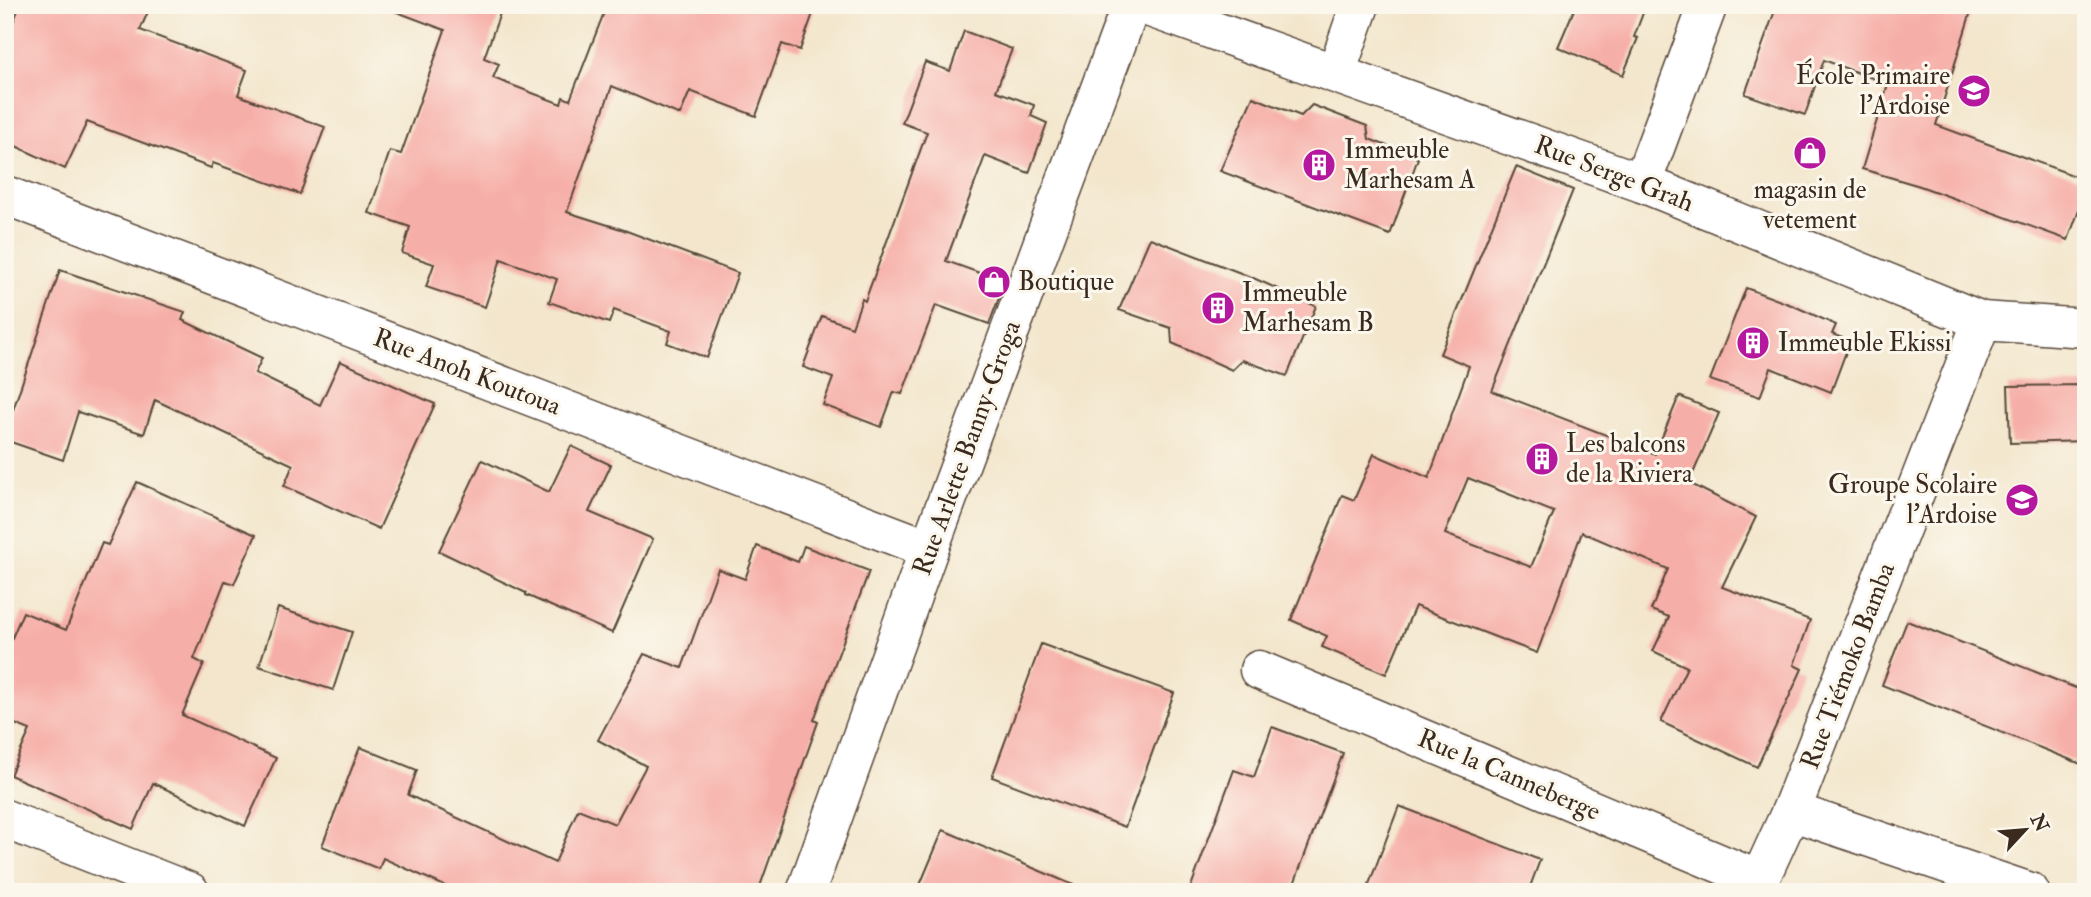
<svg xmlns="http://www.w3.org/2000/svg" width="2091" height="897" viewBox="0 0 2091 897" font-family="'IM FELL Double Pica',serif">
<rect width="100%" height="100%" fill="#fbf7ec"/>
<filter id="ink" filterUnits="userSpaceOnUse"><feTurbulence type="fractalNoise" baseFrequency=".0143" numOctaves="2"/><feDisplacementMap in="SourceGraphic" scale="14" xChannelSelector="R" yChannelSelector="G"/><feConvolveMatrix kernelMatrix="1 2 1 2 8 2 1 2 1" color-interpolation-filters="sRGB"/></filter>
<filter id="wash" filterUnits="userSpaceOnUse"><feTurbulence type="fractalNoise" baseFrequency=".00686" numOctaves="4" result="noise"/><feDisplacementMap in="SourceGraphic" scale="28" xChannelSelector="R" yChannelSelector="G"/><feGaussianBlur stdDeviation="1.57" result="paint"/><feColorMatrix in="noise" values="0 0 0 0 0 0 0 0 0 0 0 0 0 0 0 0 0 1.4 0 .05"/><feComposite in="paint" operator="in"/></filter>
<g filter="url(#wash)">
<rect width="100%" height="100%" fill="#f3e6cc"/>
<g id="blocks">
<g fill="#f6afa8" fill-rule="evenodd">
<polygon points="20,5 151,5 140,30 247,70 238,95 325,127 300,194 213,163 211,168 87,122 65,169 5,141 5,43"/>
<polygon points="389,5 503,5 484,58 499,64 493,78 561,104 563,97 570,100 607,5 816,5 800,50 782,44 756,116 690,91 680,115 612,86 567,212 624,230 738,273 707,358 667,343 671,331 614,310 609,323 549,302 557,279 501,259 485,307 426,287 434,264 402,253 410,227 369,213 390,151 401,154 445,30 389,9"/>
<polygon points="1576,5 1646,5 1634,37 1638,38 1623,75 1558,47"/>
<polygon points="1777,5 1973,5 1936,125 2086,180 2086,191 2068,240 1920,186 1862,169 1888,84 1824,60 1805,115 1745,94"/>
<polygon points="964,31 1012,49 996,91 1034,105 1031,116 1047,123 1029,173 985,156 946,261 1005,282 989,324 936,305 902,394 894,392 881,427 823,405 833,378 803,367 822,316 852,327 862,299 865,301 927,132 902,123 925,62 950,71"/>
<polygon points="1253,97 1301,116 1312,105 1367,126 1369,139 1418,158 1390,235 1220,171"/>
<path d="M1516,167L1573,190L1492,391L1655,454L1679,396L1719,413L1689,483L1756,517L1722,587L1810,620L1794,665L1802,669L1757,767L1661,722L1687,667L1653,651L1669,617L1651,610L1668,569L1582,532L1537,653L1415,606L1386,674L1322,647L1327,636L1291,620L1342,495L1354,500L1374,454L1429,478L1469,366L1440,354ZM1468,478L1554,512L1531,567L1445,534Z"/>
<polygon points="1150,238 1251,277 1316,306 1287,376 1242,360 1232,370 1172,343 1171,328 1119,310"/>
<polygon points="60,270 185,312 182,320 262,358 255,373 320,405 340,361 435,404 379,529 284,486 293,465 155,400 144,434 78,412 63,460 5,440 5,434"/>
<polygon points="1746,288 1794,306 1836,325 1832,334 1850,341 1831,392 1771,368 1760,397 1710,380"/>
<polygon points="2086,385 2086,441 2010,443 2008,386"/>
<polygon points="571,446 611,465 589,512 653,539 612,633 526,595 526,593 439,551 482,460 549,492"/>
<polygon points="137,482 256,535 234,584 225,581 194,659 204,664 182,715 276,758 245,826 153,783 133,829 10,775 30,730 5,720 5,654 23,612 66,630 102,543 108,545"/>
<polygon points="757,546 798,562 804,546 869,571 814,720 818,722 758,892 458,892 383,858 379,869 322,846 360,747 417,770 408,795 555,863 578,809 615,824 646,766 598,740 644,654 682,668 718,569 745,579"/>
<polygon points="278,608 352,632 333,690 259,666"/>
<polygon points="1907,621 2086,692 2086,766 1882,685"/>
<polygon points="1041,644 1174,693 1125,827 992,777"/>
<polygon points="1272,727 1343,753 1291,892 1189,892 1234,770 1254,777"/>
<polygon points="1399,806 1540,860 1528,892 1366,892"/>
<polygon points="943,830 1090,892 917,892"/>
</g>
</g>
</g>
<g filter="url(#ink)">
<use href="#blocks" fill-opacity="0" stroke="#574638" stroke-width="2"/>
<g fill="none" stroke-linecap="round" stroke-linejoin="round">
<defs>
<g id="minor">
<polyline points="1142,5 1642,183 1982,321 2086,328"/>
<polyline points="1336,73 1360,5"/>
<polyline points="1642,183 1708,5"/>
<polyline points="5,195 929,549"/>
<polyline points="1259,670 1759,880"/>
<polyline points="1791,811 2030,892"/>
<polyline points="5,819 190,892"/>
<polyline points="806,892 929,549 1131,5"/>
<polyline points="1754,892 1791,811 1982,321"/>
</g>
</defs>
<use href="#minor" stroke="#574638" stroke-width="41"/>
<use href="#minor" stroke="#fff" stroke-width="38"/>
</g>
</g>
<defs>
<symbol id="school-disc" viewBox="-11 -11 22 22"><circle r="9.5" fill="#b5179e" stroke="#fbf7ec"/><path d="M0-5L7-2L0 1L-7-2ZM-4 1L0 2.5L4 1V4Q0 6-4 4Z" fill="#fff"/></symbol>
<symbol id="shop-disc" viewBox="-11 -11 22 22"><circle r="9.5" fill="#b5179e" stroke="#fbf7ec"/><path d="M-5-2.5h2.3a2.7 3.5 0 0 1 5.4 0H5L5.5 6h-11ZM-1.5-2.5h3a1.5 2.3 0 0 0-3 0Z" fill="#fff"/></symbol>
<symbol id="building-disc" viewBox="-11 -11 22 22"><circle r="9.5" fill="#b5179e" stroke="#fbf7ec"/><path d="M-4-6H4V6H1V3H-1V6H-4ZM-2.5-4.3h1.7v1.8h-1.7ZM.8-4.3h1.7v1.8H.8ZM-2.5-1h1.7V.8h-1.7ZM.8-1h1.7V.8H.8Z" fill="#fff"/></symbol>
</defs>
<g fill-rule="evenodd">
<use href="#school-disc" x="1955" y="72" width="38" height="38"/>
<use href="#shop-disc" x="1791" y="134" width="38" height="38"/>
<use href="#building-disc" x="1300" y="146" width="38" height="38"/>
<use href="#shop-disc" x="975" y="263" width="38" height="38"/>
<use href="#building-disc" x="1199" y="289" width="38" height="38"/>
<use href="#building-disc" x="1734" y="324" width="38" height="38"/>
<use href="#building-disc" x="1523" y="440" width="38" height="38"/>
<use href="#school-disc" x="2003" y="481" width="38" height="38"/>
</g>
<g text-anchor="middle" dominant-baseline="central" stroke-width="6" stroke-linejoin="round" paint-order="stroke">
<g font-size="26" fill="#3b2a1e" stroke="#fbf7ec" text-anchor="start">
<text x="1950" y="76" text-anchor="end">École Primaire<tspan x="1950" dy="30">l'Ardoise</tspan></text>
<text x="1344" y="150">Immeuble<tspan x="1344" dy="30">Marhesam A</tspan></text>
<text x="1810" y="190" text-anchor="middle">magasin de<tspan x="1810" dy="30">vetement</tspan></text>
<text x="1018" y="282">Boutique</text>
<text x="1242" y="293">Immeuble<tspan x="1242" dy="30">Marhesam B</tspan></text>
<text x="1778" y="343">Immeuble Ekissi</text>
<text x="1566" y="444">Les balcons<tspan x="1566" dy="30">de la Riviera</tspan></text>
<text x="1997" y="485" text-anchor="end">Groupe Scolaire<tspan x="1997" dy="30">l'Ardoise</tspan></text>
</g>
<g font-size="26" fill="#3b2a1e" stroke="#fbf7ec">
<text transform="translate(1614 174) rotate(21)">Rue Serge Grah</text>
<text transform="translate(467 372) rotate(21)">Rue Anoh Koutoua</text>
<text transform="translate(967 448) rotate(-70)">Rue Arlette Banny-Groga</text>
<text transform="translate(1848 666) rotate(-69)">Rue Tiémoko Bamba</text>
<text transform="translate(1509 775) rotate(23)">Rue la Canneberge</text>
</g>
</g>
<rect width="2091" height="897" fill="none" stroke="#fbf7ec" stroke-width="28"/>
<g transform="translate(2025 830) rotate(64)" stroke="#fbf7ec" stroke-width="5" paint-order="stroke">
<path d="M0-5L12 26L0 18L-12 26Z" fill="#3b2a1e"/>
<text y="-10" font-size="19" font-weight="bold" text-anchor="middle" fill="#3b2a1e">N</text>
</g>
</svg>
